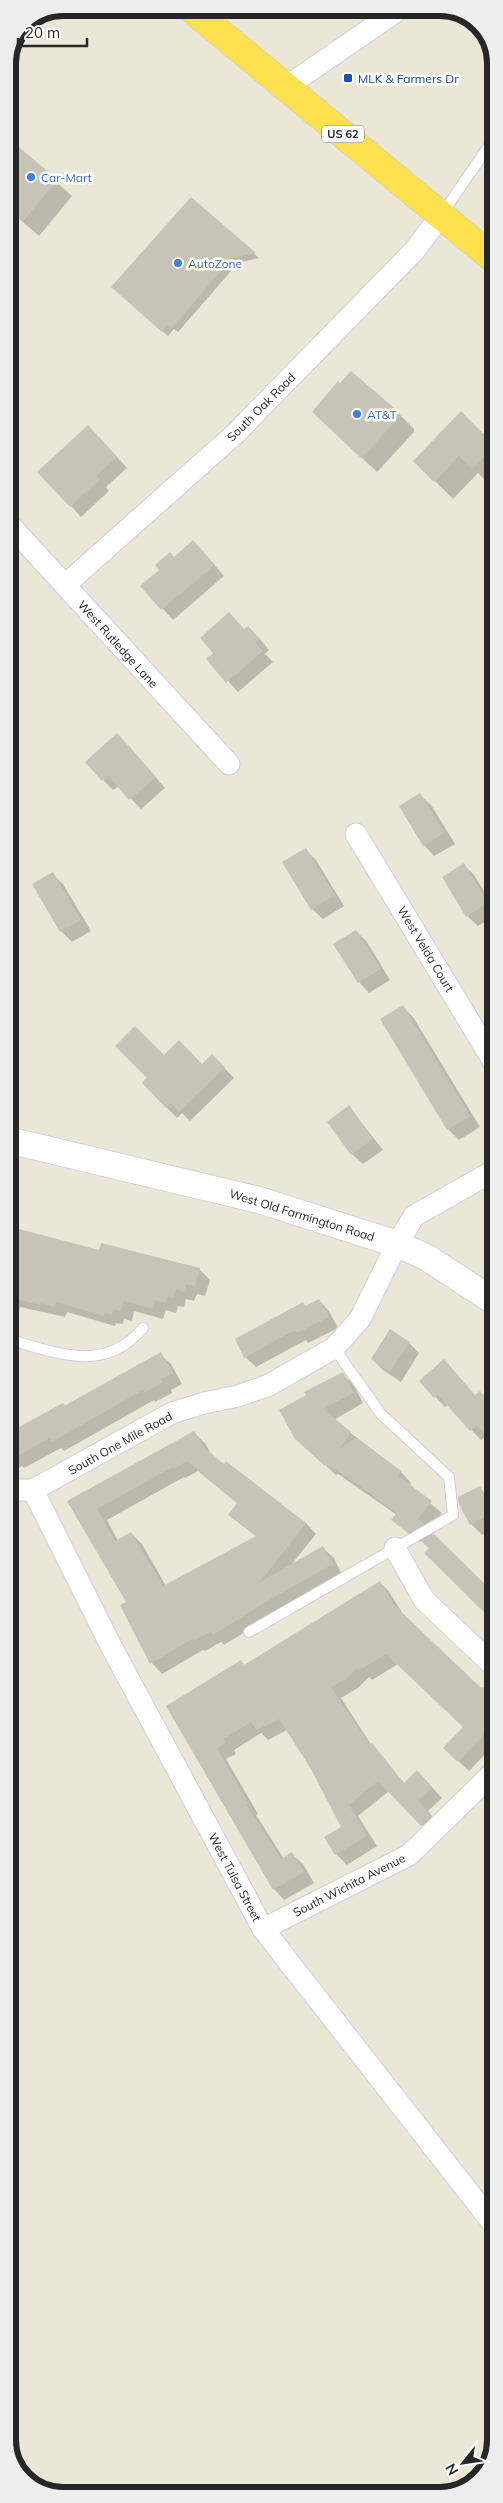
<svg xmlns="http://www.w3.org/2000/svg" width="503" height="2503" viewBox="0 0 503 2503" font-family="Mulish,sans-serif">
<rect width="100%" height="100%" fill="#ebe7d7"/>
<g fill="#0003" fill-rule="evenodd">
<polygon points="8,139 72,196 39,236 8,209"/>
<polygon points="192,198 259,258 238,263 178,332 174,329 168,336 118,292"/>
<polygon points="461,413 495,445 495,483 492,487 478,473 453,499 415,461"/>
<polygon points="399,414 414,429 414,432 377,472 329,427"/>
<polygon points="99,437 127,468 106,487 109,491 81,517 71,506"/>
<polygon points="204,553 224,576 173,620 142,586 174,558"/>
<polygon points="245,630 259,638 269,650 265,654 273,662 238,692 208,659"/>
<polygon points="128,745 165,788 141,809 119,786 113,790 103,780"/>
<polygon points="420,795 431,805 455,844 434,856 424,845"/>
<polygon points="306,850 316,860 344,906 323,919 312,909"/>
<polygon points="464,865 474,875 495,909 495,916 478,926 467,916"/>
<polygon points="52,874 63,884 91,931 72,942 61,931 34,885"/>
<polygon points="356,931 367,942 390,980 369,993 359,982"/>
<polygon points="495,950 495,961 490,953"/>
<polygon points="403,1007 413,1017 480,1127 459,1140 448,1129"/>
<polygon points="212,1055 234,1078 190,1121 182,1113 177,1118 143,1083 164,1057 202,1065"/>
<polygon points="349,1107 383,1150 363,1164 352,1154"/>
<polygon points="8,1227 100,1252 199,1269 210,1280 205,1296 197,1294 194,1301 186,1299 184,1307 178,1306 176,1313 166,1310 163,1319 134,1311 132,1321 124,1319 123,1324 116,1323 115,1326 67,1312 65,1317 20,1307 19,1310 8,1307"/>
<polygon points="319,1300 329,1311 338,1328 308,1343 306,1340 256,1367 245,1357 306,1307"/>
<polygon points="409,1343 419,1353 401,1382 383,1370 372,1359"/>
<polygon points="160,1354 171,1364 182,1384 171,1390 172,1393 155,1402 154,1400 64,1451 61,1448 24,1468 22,1466 14,1471 8,1465 8,1434 63,1405 65,1407"/>
<polygon points="342,1374 353,1384 363,1403 334,1420 401,1472 411,1483 409,1486 442,1513 428,1530 495,1596 495,1620 436,1563 430,1549 422,1541 420,1542 393,1520 397,1515 338,1474 336,1475 296,1438"/>
<polygon points="421,1381 476,1396 480,1393 495,1408 495,1443 487,1435 481,1440 448,1405 445,1407"/>
<path d="M194,1433L205,1443L212,1456L306,1523L316,1534L291,1565L323,1548L334,1558L342,1575L275,1613L224,1645L221,1642L205,1651L203,1650L162,1674L152,1663L122,1606L128,1603L69,1502ZM198,1471L238,1504L230,1515L257,1537L166,1586L142,1544L131,1533L118,1541L107,1520L184,1477L185,1478Z"/>
<polygon points="480,1488 495,1507 495,1528 482,1535 471,1524"/>
<polygon points="380,1582 390,1593 404,1616 495,1701 495,1744 469,1771 455,1758 464,1727 398,1664 372,1680 369,1677 358,1688 341,1698 372,1746 405,1784 428,1783 442,1798 428,1811 441,1827 432,1835 389,1791 358,1816 377,1846 347,1865 336,1854 325,1837 343,1827 312,1768 287,1730 268,1740 261,1733 234,1750 236,1754 226,1759 258,1814 256,1815 284,1859 292,1854 303,1864 314,1883 284,1900 274,1889 168,1706 241,1661 245,1666"/>
</g>
<g fill="#c6c4b7" fill-rule="evenodd">
<polygon points="8,138 58,180 23,221 8,209"/>
<polygon points="191,197 256,253 232,258 172,328 168,325 162,332 111,287"/>
<polygon points="351,371 400,413 398,415 400,417 361,458 312,412 338,381 340,383"/>
<polygon points="461,411 495,446 472,469 459,456 434,482 413,461"/>
<polygon points="88,425 117,457 96,476 100,479 70,507 37,472"/>
<polygon points="193,540 215,565 161,610 140,586 159,570 155,565 170,552 174,557"/>
<polygon points="229,612 244,629 248,626 260,639 255,642 263,651 226,683 206,659 213,653 200,638"/>
<polygon points="117,733 156,777 129,800 108,775 102,781 85,762"/>
<polygon points="420,793 445,833 423,846 399,806"/>
<polygon points="306,848 335,895 311,910 282,862"/>
<polygon points="464,863 488,903 466,917 442,877"/>
<polygon points="53,872 81,920 60,932 32,884"/>
<polygon points="356,930 381,969 358,983 333,944"/>
<polygon points="403,1005 470,1116 447,1130 380,1019"/>
<polygon points="135,1026 164,1055 179,1040 202,1064 212,1054 225,1067 179,1112 171,1103 166,1108 142,1083 147,1078 115,1046"/>
<polygon points="349,1105 373,1139 351,1155 327,1122"/>
<polygon points="8,1226 99,1250 101,1243 200,1268 195,1286 186,1284 184,1292 176,1289 174,1297 168,1296 166,1303 155,1300 153,1309 124,1301 121,1311 113,1309 112,1315 105,1313 104,1316 56,1302 55,1307 41,1303 40,1305 8,1297"/>
<polygon points="319,1299 329,1317 297,1333 295,1330 244,1358 235,1339 303,1302 305,1306"/>
<polygon points="390,1329 410,1342 390,1372 371,1359"/>
<polygon points="161,1352 173,1373 161,1379 163,1382 144,1393 143,1390 52,1442 50,1438 8,1461 8,1433 63,1403 65,1406 71,1402"/>
<polygon points="444,1359 475,1395 480,1391 495,1408 495,1445 476,1425 470,1431 437,1394 434,1398 419,1381"/>
<polygon points="343,1372 354,1393 323,1409 351,1432 340,1449 356,1437 401,1471 398,1476 432,1501 418,1519 424,1524 408,1533 391,1520 397,1513 354,1482 326,1464 325,1466 295,1439 279,1410 306,1395 304,1392"/>
<path d="M194,1431L204,1447L224,1464L226,1461L306,1523L260,1582L323,1546L333,1564L264,1603L213,1635L211,1632L193,1641L192,1639L150,1664L120,1605L126,1602L67,1501ZM187,1461L237,1503L228,1515L256,1536L163,1586L131,1532L115,1541L97,1509L173,1467L174,1469Z"/>
<polygon points="480,1486 491,1507 491,1514 470,1525 459,1504 458,1497"/>
<polygon points="434,1534 495,1594 495,1623 424,1553 429,1548 421,1541"/>
<polygon points="380,1581 394,1605 481,1688 483,1687 495,1699 495,1722 458,1762 443,1748 463,1727 386,1654 360,1670 357,1668 347,1678 331,1687 370,1745 372,1743 404,1783 417,1770 432,1787 418,1800 431,1816 421,1826 378,1781 349,1805 367,1836 335,1855 324,1837 341,1827 311,1769 279,1719 257,1730 251,1722 224,1739 226,1743 217,1748 248,1803 246,1804 281,1859 292,1852 304,1872 273,1890 166,1706 241,1660 244,1665"/>
</g>
<g fill="none" stroke-linecap="round" stroke-linejoin="round">
<defs>
<g id="service">
<polyline points="442,214 495,137"/>
<path d="M8,1339C56,1353 105,1374 143,1328"/>
<polyline points="249,1632 453,1515 449,1477 381,1414 334,1348"/>
</g>
<g id="minor">
<polyline points="286,87 401,8"/>
<polyline points="8,523 229,764"/>
<polyline points="65,585 235,434 414,251 441,215"/>
<polyline points="356,834 495,1064"/>
<polyline points="8,1490 33,1490 172,1413 204,1403 238,1396 269,1385 334,1348 360,1319 397,1244 414,1216 495,1170"/>
<polyline points="33,1490 111,1646 263,1929 495,2226"/>
<polyline points="395,1548 424,1600 495,1667"/>
<polyline points="263,1929 409,1855 495,1771"/>
</g>
<polyline id="tertiary" points="8,1140 259,1200 397,1244 426,1257 495,1302"/>
<polyline id="trunk" points="190,8 495,260"/>
</defs>
<use href="#service" stroke="#cdcce2" stroke-width="12"/>
<use href="#minor" stroke="#cdcce2" stroke-width="23"/>
<use href="#tertiary" stroke="#cdcce2" stroke-width="28"/>
<use href="#trunk" stroke="#cbcbcb" stroke-width="29"/>
<use href="#service" stroke="#fff" stroke-width="10"/>
<use href="#minor" stroke="#fff" stroke-width="21"/>
<use href="#tertiary" stroke="#fff" stroke-width="26"/>
<use href="#trunk" stroke="#fce04e" stroke-width="28"/>
</g>
<rect fill="#1a4fb4" stroke="#fff" stroke-width="2" x="343" y="73" width="10" height="10" rx="2.5"/>
<g fill="#3f7fe0" stroke="#fff" stroke-width="2">
<circle cx="31" cy="177" r="5"/>
<circle cx="178" cy="263" r="5"/>
<circle cx="357" cy="414" r="5"/>
</g>
<g text-anchor="middle" dominant-baseline="central" stroke-width="5" stroke-linejoin="round" paint-order="stroke">
<rect fill="#fff" stroke="#686868" stroke-width="1" x="322" y="125.5" width="42" height="17" rx="4"/>
<g font-size="11" font-weight="bold" fill="#272727">
<text x="343" y="134">US 62</text>
</g>
<g font-size="12" fill="#164399" stroke="#fff" text-anchor="start">
<text x="358" y="78">MLK &amp; Farmers Dr</text>
</g>
<g font-size="12" fill="#366cbe" stroke="#fff" text-anchor="start">
<text x="41" y="177">Car-Mart</text>
<text x="188" y="263">AutoZone</text>
<text x="367" y="414">AT&amp;T</text>
</g>
<g font-size="12" fill="#272727" stroke="#fff">
<text transform="translate(261 407) rotate(-45)">South Oak Road</text>
<text transform="translate(118 644) rotate(48)">West Rutledge Lane</text>
<text transform="translate(426 949) rotate(59)">West Velda Court</text>
<text transform="translate(302 1215) rotate(17)">West Old Farmington Road</text>
<text transform="translate(120 1443) rotate(-29)">South One Mile Road</text>
<text transform="translate(235 1877) rotate(62)">West Tulsa Street</text>
<text transform="translate(349 1885) rotate(-27)">South Wichita Avenue</text>
</g>
</g>
<path d="M0 0H503V2503H0ZM63 16H440A47 47 0 0 1 487 63V2440A47 47 0 0 1 440 2487H63A47 47 0 0 1 16 2440V63A47 47 0 0 1 63 16Z" fill="#eee" fill-rule="evenodd"/>
<path fill="none" stroke="#272727" stroke-width="6" d="M63 16H440A47 47 0 0 1 487 63V2440A47 47 0 0 1 440 2487H63A47 47 0 0 1 16 2440V63A47 47 0 0 1 63 16Z"/>
<g transform="translate(463 2463) rotate(240)" stroke="#ffffff" stroke-width="4" paint-order="stroke">
<path d="M0-4L9 19L0 12L-9 19Z" fill="#272727"/>
<text y="-8" font-size="14" font-weight="bold" text-anchor="middle" fill="#272727">N</text>
</g>
<path d="M18 38v8h69v-8" fill="none" stroke="#272727" stroke-width="2.5"/>
<text x="25" y="38" font-size="15" fill="#272727" stroke="#ffffff" stroke-width="4" paint-order="stroke">20 m</text>
</svg>
